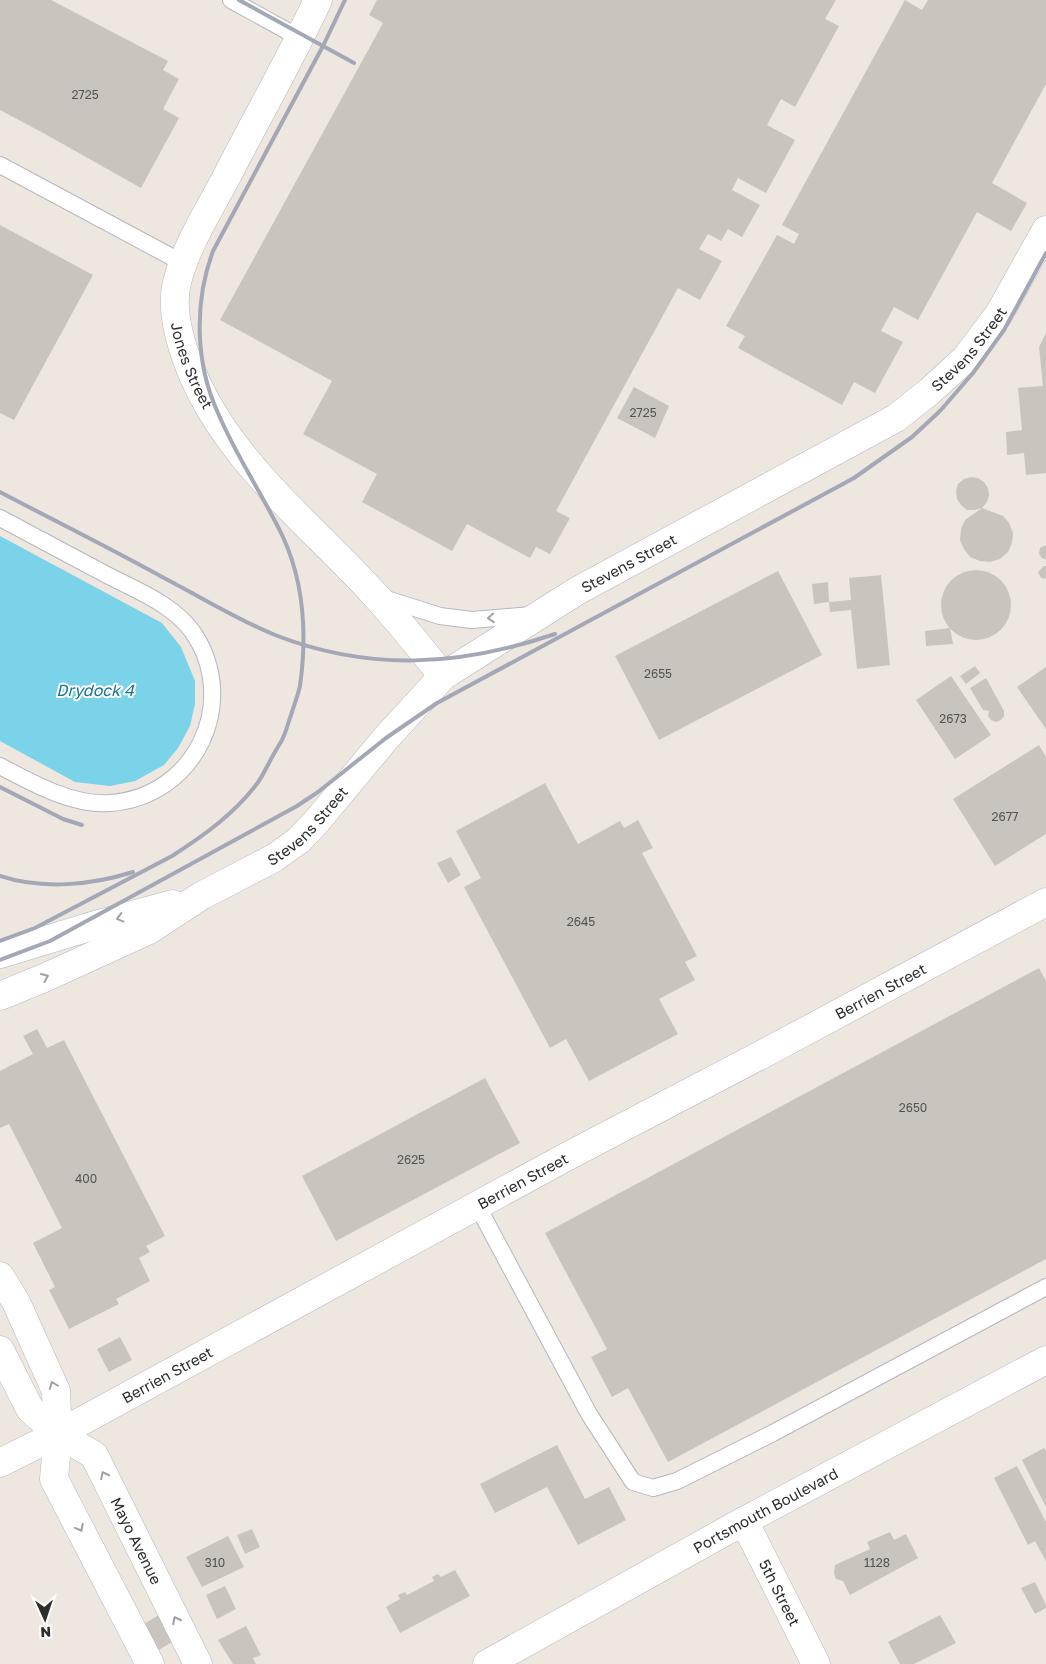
<svg xmlns="http://www.w3.org/2000/svg" width="1046" height="1664" viewBox="0 0 1046 1664" font-family="'Golos Text',sans-serif">
<rect width="100%" height="100%" fill="#ede7e0"/>
<polygon fill="#7ad3e9" points="0,536 162,623 181,647 195,681 195,704 190,726 178,748 164,765 135,781 110,786 75,782 0,741"/>
<g fill="#c9c5be">
<polygon points="0,0 51,0 168,61 163,70 179,79 163,109 179,118 141,188 45,134 0,110"/>
<polygon points="377,0 836,0 825,19 839,26 795,107 781,99 767,125 795,140 766,193 738,178 732,190 760,205 742,237 728,229 721,241 708,234 699,249 722,261 700,300 678,288 556,511 570,518 550,554 536,547 530,558 467,524 452,551 362,502 377,474 303,434 332,381 220,320 383,23 369,15"/>
<polygon points="905,0 922,10 928,0 1046,0 1046,84 992,183 1027,203 1011,231 977,212 918,320 894,307 881,331 903,342 875,393 854,382 842,405 738,348 745,336 726,326 777,235 794,244 799,234 782,225"/>
<polygon points="0,225 93,275 14,420 0,413"/>
<polygon points="1046,333 1046,473 1026,475 1024,453 1007,455 1006,432 1022,430 1018,388 1043,386 1039,347"/>
<polygon points="634,387 669,406 655,438 617,418"/>
<polygon points="971,477 978,478 984,482 988,488 989,495 987,502 982,508 1003,516 1009,523 1013,533 1012,543 1008,552 1000,559 990,562 980,561 970,557 964,549 960,540 961,529 965,520 982,508 975,510 967,510 961,505 957,499 956,491 958,484 964,479"/>
<polygon points="1046,545 1046,559 1043,559 1039,554 1040,548"/>
<polygon points="1044,566 1046,566 1046,579 1041,578 1038,572"/>
<circle cx="976" cy="605" r="35"/>
<polygon points="778,571 822,655 659,740 615,656"/>
<polygon points="881,575 890,665 857,669 851,610 830,612 829,602 851,600 849,578"/>
<polygon points="828,582 829,602 814,604 812,584"/>
<polygon points="950,628 953,644 926,646 925,631"/>
<polygon points="975,666 980,673 966,684 960,676"/>
<polygon points="1046,667 1046,729 1017,687"/>
<polygon points="951,676 991,735 955,759 916,700"/>
<polygon points="986,678 1004,711 1004,716 1001,720 996,722 991,720 988,716 989,711 983,710 970,688"/>
<polygon points="1039,745 1046,757 1046,834 995,866 953,799"/>
<polygon points="545,783 578,844 620,821 624,828 638,820 653,848 642,853 697,956 685,962 695,980 659,999 678,1034 589,1081 566,1039 550,1048 464,887 481,878 456,831"/>
<polygon points="451,857 461,875 448,883 437,863"/>
<polygon points="1039,968 1046,981 1046,1259 668,1462 628,1388 612,1397 591,1357 607,1349 545,1233"/>
<polygon points="37,1029 47,1048 64,1040 165,1236 146,1246 150,1252 139,1258 150,1281 116,1299 119,1304 69,1329 49,1290 55,1287 33,1243 62,1228 9,1124 0,1128 0,1071 33,1054 23,1036"/>
<polygon points="485,1078 520,1143 336,1241 302,1176"/>
<polygon points="120,1337 132,1360 109,1372 97,1349"/>
<polygon points="557,1445 585,1499 609,1487 626,1520 578,1545 547,1487 495,1513 480,1484"/>
<polygon points="1044,1448 1046,1451 1046,1507 1022,1460"/>
<polygon points="1017,1466 1046,1522 1046,1561 1035,1541 1028,1545 994,1478"/>
<polygon points="252,1529 260,1547 245,1554 237,1535"/>
<polygon points="890,1532 894,1540 906,1534 918,1558 850,1595 843,1581 836,1579 834,1573 835,1565 870,1549 867,1542"/>
<polygon points="228,1536 244,1567 202,1587 186,1557"/>
<polygon points="455,1570 470,1596 400,1633 386,1607 400,1599 398,1595 405,1592 407,1595 434,1581 432,1577 438,1574 441,1577"/>
<polygon points="1035,1582 1046,1605 1046,1608 1035,1614 1021,1588"/>
<polygon points="225,1586 236,1609 217,1619 206,1595"/>
<polygon points="159,1615 174,1641 157,1651 142,1625"/>
<polygon points="940,1615 956,1643 914,1664 900,1664 888,1642"/>
<polygon points="246,1626 261,1655 253,1658 256,1664 233,1664 218,1640"/>
</g>
<g fill="none" stroke-linecap="round" stroke-linejoin="round">
<defs>
<g id="lane">
<polyline points="231,0 300,38"/>
<polyline points="0,165 183,263"/>
<path d="M0,518C36,537 71,556 107,575C136,590 172,604 192,631C241,701 196,797 110,803C73,806 32,783 0,766"/>
<polyline points="380,597 440,616 472,620 532,615"/>
<polyline points="478,1207 589,1414 633,1482 653,1488 677,1481 773,1433 1046,1287"/>
</g>
<g id="street">
<path id="s1" d="M318,0C290,60 257,117 227,176C209,210 187,244 177,282C172,302 176,325 182,345C213,450 305,518 375,595C399,621 421,649 443,676"/>
<polyline points="0,954 99,924 173,904"/>
<path id="s2" d="M0,996L44,978L149,930L201,896L274,858L299,840L317,821L386,738L443,676L577,591L896,418L930,391L966,358L999,314L1046,230"/>
<polyline points="0,1276 16,1302 56,1391 58,1434 54,1479 150,1664"/>
<path id="s3" d="M0,1350L30,1409L58,1434L94,1455L198,1664"/>
<path id="s4" d="M0,1463L58,1434L566,1157L776,1047L1046,902"/>
<path id="s5" d="M744,1521L816,1664"/>
</g>
<g id="secondary">
<path id="s6" d="M487,1664L744,1521L1046,1360"/>
</g>
</defs>
<use href="#lane" stroke="#b4b7bf" stroke-width="18"/>
<use href="#street" stroke="#b4b7bf" stroke-width="29"/>
<use href="#secondary" stroke="#b4b7bf" stroke-width="29"/>
<use href="#lane" stroke="#fff" stroke-width="16"/>
<use href="#street" stroke="#fff" stroke-width="28"/>
<use href="#secondary" stroke="#fff" stroke-width="28"/>
<g stroke="#a3a7b6" stroke-width="4">
<polyline points="239,0 354,63"/>
<path d="M0,492C55,521 110,548 164,578C201,597 236,619 275,635C370,672 460,666 555,634"/>
<polyline points="0,787 63,819 82,825"/>
<path d="M0,876C42,890 92,885 133,872"/>
<path d="M0,941L35,928L172,856C203,836 233,815 256,785C261,779 265,770 269,763C273,755 278,747 282,740C286,732 288,723 291,715C294,705 298,695 300,686C307,636 304,583 283,537C263,495 236,456 218,413C195,363 194,302 213,251L323,46L345,0"/>
<polyline points="0,960 50,941 297,806 318,792 386,738 437,703 854,478 912,437 940,411 973,373 1004,330 1046,253"/>
</g>
</g>
<defs><path id="oneway-chevron" d="M-2-3.5L2.5 0L-2 3.5" fill="none" stroke-width="1.6" stroke-linecap="round" stroke-linejoin="round" transform="scale(1.25)"/></defs>
<g stroke="#a0a0a0">
<use href="#oneway-chevron" transform="translate(491 618) rotate(176)"/>
<use href="#oneway-chevron" transform="translate(120 918) rotate(165)"/>
<use href="#oneway-chevron" transform="translate(45 977) rotate(-24)"/>
<use href="#oneway-chevron" transform="translate(53 1385) rotate(-111)"/>
<use href="#oneway-chevron" transform="translate(104 1475) rotate(-117)"/>
<use href="#oneway-chevron" transform="translate(80 1528) rotate(62)"/>
<use href="#oneway-chevron" transform="translate(176 1620) rotate(-117)"/>
</g>
<g text-anchor="middle" dominant-baseline="central" stroke-width="4" stroke-linejoin="round" paint-order="stroke">
<g font-size="12" fill="#545351">
<text x="85" y="94">2725</text>
<text x="643" y="412">2725</text>
<text x="658" y="673">2655</text>
<text x="953" y="718">2673</text>
<text x="1005" y="816">2677</text>
<text x="581" y="921">2645</text>
<text x="913" y="1107">2650</text>
<text x="411" y="1159">2625</text>
<text x="86" y="1178">400</text>
<text x="215" y="1562">310</text>
<text x="877" y="1562">1128</text>
</g>
<g font-size="15" fill="#2d2d2d" stroke="#fff">
<text stroke="none"><textPath href="#s2" startOffset="1179">Stevens Street</textPath></text>
<text stroke="none"><textPath href="#s1" startOffset="402">Jones Street</textPath></text>
<text stroke="none"><textPath href="#s2" startOffset="774">Stevens Street</textPath></text>
<text stroke="none"><textPath href="#s2" startOffset="354">Stevens Street</textPath></text>
<text stroke="none"><textPath href="#s4" startOffset="999">Berrien Street</textPath></text>
<text stroke="none"><textPath href="#s4" startOffset="594">Berrien Street</textPath></text>
<text stroke="none"><textPath href="#s4" startOffset="189">Berrien Street</textPath></text>
<text stroke="none"><textPath href="#s6" startOffset="318">Portsmouth Boulevard</textPath></text>
<text stroke="none"><textPath href="#s3" startOffset="241">Mayo Avenue</textPath></text>
<text stroke="none"><textPath href="#s5" startOffset="80">5th Street</textPath></text>
</g>
<g font-size="16" font-style="italic" fill="#157498" stroke="#fff">
<text x="95" y="690">Drydock 4</text>
</g>
</g>
<g transform="translate(45 1619) rotate(177)" stroke="#ffffff" stroke-width="4" paint-order="stroke">
<path d="M0-4L9 19L0 12L-9 19Z" fill="#2d2d2d"/>
<text y="-8" font-size="14" font-weight="bold" text-anchor="middle" fill="#2d2d2d">N</text>
</g>
</svg>
